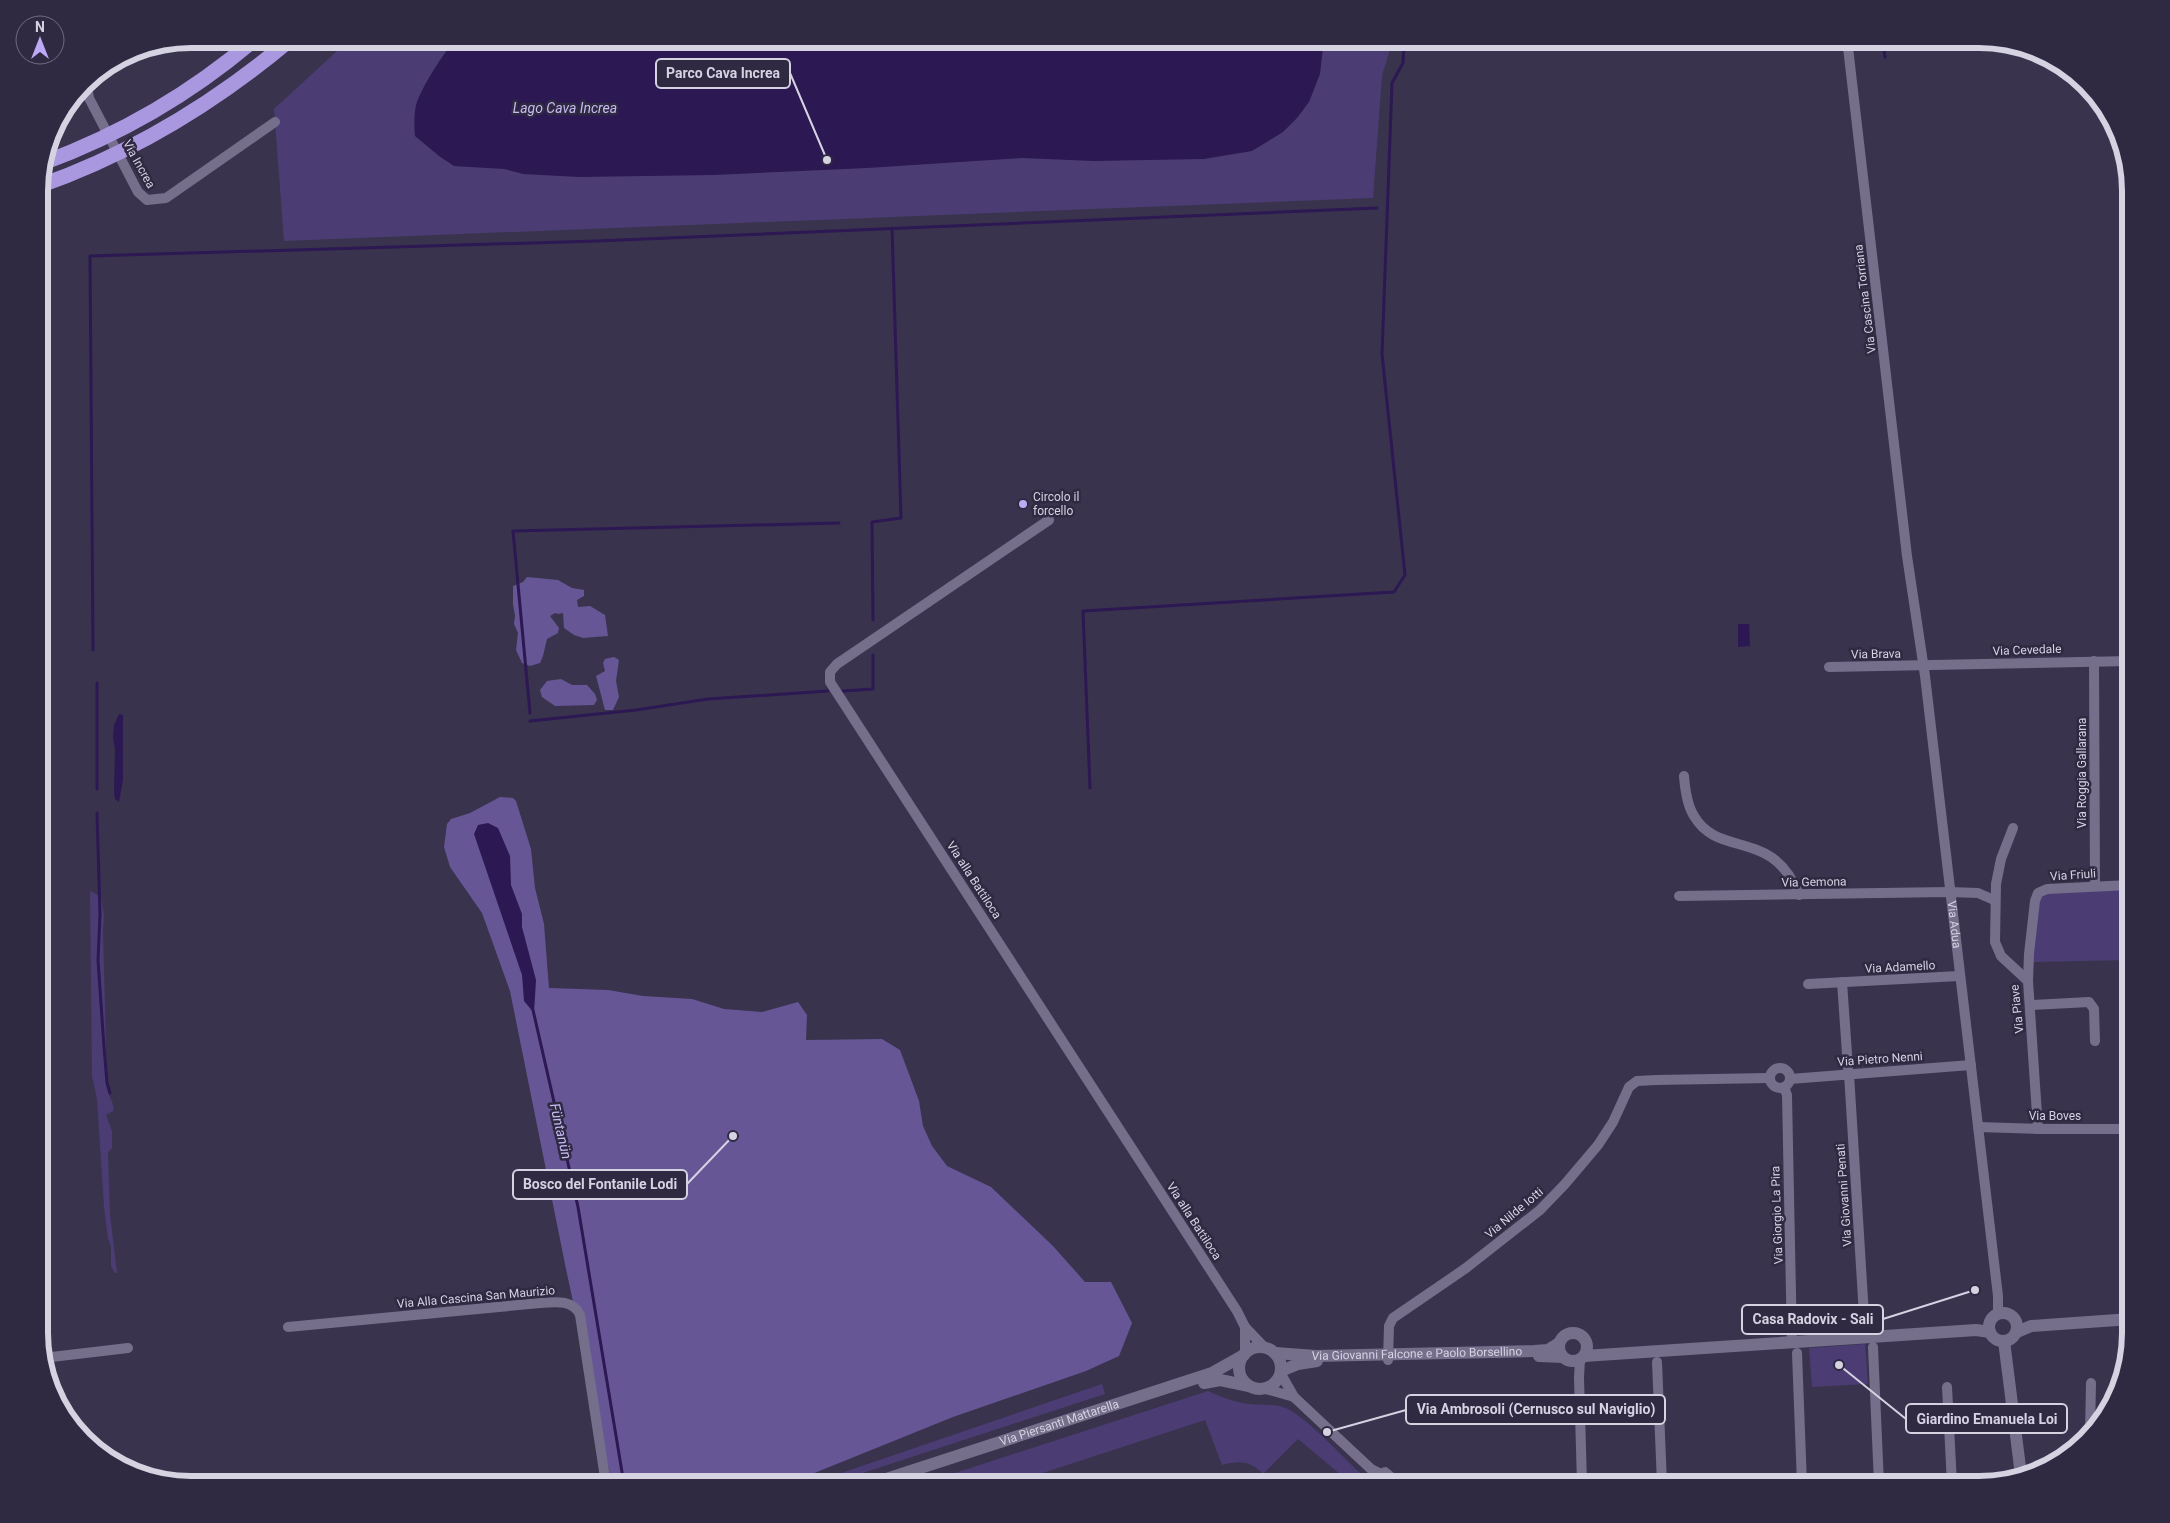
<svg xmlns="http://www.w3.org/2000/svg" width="2170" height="1523" viewBox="0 0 2170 1523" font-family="Roboto,sans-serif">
<rect width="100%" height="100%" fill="#39334d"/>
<g fill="#4b3d73">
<polygon points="350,39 1391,39 1390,50 1382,75 1373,198 284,241 274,109"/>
<polygon points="2130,887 2131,960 2033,962 2040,898 2043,894"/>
<path d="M90,891L101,897L104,916L103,930L107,1088C108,1097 115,1102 113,1111L106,1115L112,1131V1148L108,1152L110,1214L117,1273H115L111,1266V1247L108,1238L104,1207L97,1099L92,1076Z"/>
<polygon points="1865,1344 1868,1384 1812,1387 1809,1348"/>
<polygon points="1102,1384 1105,1394 829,1484 809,1484"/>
<path d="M1208,1391C1221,1397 1234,1402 1248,1404C1261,1406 1274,1403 1286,1408C1306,1417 1342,1456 1359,1472L1366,1478L1367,1484H1352L1298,1439L1263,1474C1251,1461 1239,1460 1222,1465L1205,1420L1009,1484H921Z"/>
</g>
<g fill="#675696">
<polygon points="527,577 558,580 572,588 584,590 584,596 577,600 578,607 590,606 605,615 608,636 583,638 574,635 564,628 563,613 558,614 555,613 550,616 559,628 558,633 547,639 543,656 540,663 530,666 522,663 516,650 518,633 514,624 515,616 513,604 513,586 523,582"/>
<polygon points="614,657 619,660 616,681 619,697 613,710 605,710 596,676 605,671 603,663 605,659"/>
<polygon points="561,679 572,685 587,685 595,694 597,700 594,705 555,706 542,697 540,690 547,681"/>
<polygon points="500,797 513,798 516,801 531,849 535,888 544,924 549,988 608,990 643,996 692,999 724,1009 762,1012 798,1002 807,1015 806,1040 882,1039 900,1050 919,1101 923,1126 932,1146 947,1166 991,1187 1053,1246 1085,1282 1111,1282 1132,1323 1119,1356 1086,1371 953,1417 812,1474 773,1484 612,1484 566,1269 510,991 482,913 450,867 444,847 447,824 451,819 470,813"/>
</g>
<g fill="#2c1852">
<path d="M456,39H1324L1320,74L1309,102L1297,118L1283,132L1252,151L1204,159L1093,161L1022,158L867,168L713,175L579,177L523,174L504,169L454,166L439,156L415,136C414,125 414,115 416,105C421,88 444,52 456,39Z"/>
<polygon points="1738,624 1749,624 1750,646 1738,647"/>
<polygon points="119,714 123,715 123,780 119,802 115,799 114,793 115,749 113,738 114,725"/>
<polygon points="488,823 498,828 510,856 511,885 522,914 522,927 536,980 534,1013 524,1001 522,975 474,834 478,825"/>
</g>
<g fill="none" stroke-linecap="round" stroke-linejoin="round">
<g stroke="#2c1852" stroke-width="3">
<polyline points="1882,39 1885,57"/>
<polyline points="873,620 872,522 901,518 892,228"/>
<polyline points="93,650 90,256 597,241 1377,208"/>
<polyline points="97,683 97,789"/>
<polyline points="843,691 873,689 873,655"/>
<polyline points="530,713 513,531 839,523"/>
<polyline points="530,721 636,710 708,699 828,691"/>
<polyline points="1090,788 1083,611 1394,592 1405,575 1382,354 1392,83 1403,63 1404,39"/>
<polyline points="97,813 100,914 98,960 104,1047 107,1083 110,1093"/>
<polyline points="533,1010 578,1207 624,1484"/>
</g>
<g stroke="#756f8c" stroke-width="10">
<path id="s1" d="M1847,39L1907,556L1925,676L1998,1296V1314"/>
<polyline points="86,81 89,98 138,192 147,200 166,198 275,122"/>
<polyline points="1049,520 837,664 830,672 830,682 1237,1311 1245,1327 1265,1348"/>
<polyline points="2094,661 2095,885"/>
<polyline points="1829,667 2131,661"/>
<path d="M1684,776C1685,789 1687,805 1694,816C1719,859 1773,827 1799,895"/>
<polyline points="2013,828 2001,859 1996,884 1995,942 2001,956 2028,981 2038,1129"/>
<polyline points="1679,896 1949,892 1978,893 1994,900"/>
<polyline points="2028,981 2029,954 2035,901 2038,893 2047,889 2130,885 2131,877"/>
<polyline points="1842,982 1848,1068"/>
<polyline points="1808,984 1959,976"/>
<polyline points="2031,1005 2089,1002 2094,1009 2095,1041"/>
<circle cx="1780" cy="1078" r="10"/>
<polyline points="1849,1074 1864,1315"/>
<polyline points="1790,1079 1971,1065"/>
<polyline points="1784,1087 1787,1095 1792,1343"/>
<polyline points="1978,1127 2038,1129 2131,1129"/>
<path d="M288,1327L540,1303C554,1302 573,1299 580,1315L606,1484"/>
<polyline points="1245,1327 1245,1354"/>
<polyline points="1873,1347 1879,1484"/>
<polyline points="1797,1353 1802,1484"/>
<polyline points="43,1358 128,1348"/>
<polyline points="1580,1359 1579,1378 1582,1484"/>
<polyline points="1388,1360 1389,1326 1393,1318 1466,1268 1540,1210 1565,1184 1598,1145 1613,1122 1629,1087 1637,1081 1656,1080 1769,1078"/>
<polyline points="1657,1362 1662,1484"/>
<polyline points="1281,1374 1294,1397 1371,1469 1379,1473"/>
<polyline points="1947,1387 1952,1484"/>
<polyline points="1266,1389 1294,1397"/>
<polyline points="2090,1433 2091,1383"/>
<polyline points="1375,1484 1376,1476 1385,1472 1391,1477 1392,1484"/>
</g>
<g stroke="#756f8c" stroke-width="12">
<circle cx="2003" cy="1327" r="14"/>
<polyline points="2017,1332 2031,1326 2131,1319"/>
<circle cx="1573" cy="1347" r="14"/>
<polyline points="2004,1341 2021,1475"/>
<circle cx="1260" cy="1368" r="21"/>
<path id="s2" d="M1275,1353L1316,1356L1534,1351L1548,1350L1559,1343"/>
<polyline points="1539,1356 1563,1357"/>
<polyline points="1584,1356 1976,1330 1990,1332"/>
<polyline points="1281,1371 1298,1364 1317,1361"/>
<polyline points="1204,1383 1220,1380 1249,1386"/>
<path id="s3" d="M871,1484L1212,1373L1244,1355"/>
</g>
<g stroke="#a997e0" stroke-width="15">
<path d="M43,163C122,134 192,93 255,39"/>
<path d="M39,186C133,153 215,103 291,39"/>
</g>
</g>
<circle fill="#bcaaf6" stroke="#2f2942" stroke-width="2" cx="1023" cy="504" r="5"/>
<g text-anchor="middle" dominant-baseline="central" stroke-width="5" stroke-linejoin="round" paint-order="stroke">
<g font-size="12" fill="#d5d2e2" stroke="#2f2942">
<text transform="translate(139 164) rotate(61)">Via Increa</text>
<text transform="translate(1865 299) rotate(-97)">Via Cascina Torriana</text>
<text transform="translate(2027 650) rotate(-2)">Via Cevedale</text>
<text transform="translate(1876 654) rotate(-1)">Via Brava</text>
<text transform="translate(2082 773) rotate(-90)">Via Roggia Gallarana</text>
<text transform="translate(2073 875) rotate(-4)">Via Friuli</text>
<text transform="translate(974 880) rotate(57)">Via alla Battiloca</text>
<text transform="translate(1814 882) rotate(-1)">Via Gemona</text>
<text stroke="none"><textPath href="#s1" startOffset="892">Via Adua</textPath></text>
<text transform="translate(1900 967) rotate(-3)">Via Adamello</text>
<text transform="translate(2017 1009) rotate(-96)">Via Piave</text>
<text transform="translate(1880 1059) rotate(-4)">Via Pietro Nenni</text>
<text x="2055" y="1116">Via Boves</text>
<text transform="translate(1844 1195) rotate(-94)">Via Giovanni Penati</text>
<text transform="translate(1514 1213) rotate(-40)">Via Nilde Iotti</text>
<text transform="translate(1777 1215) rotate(-92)">Via Giorgio La Pira</text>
<text transform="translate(1194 1221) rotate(57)">Via alla Battiloca</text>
<text transform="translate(476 1297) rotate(-5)">Via Alla Cascina San Maurizio</text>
<text stroke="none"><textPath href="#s2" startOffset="142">Via Giovanni Falcone e Paolo Borsellino</textPath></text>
<text stroke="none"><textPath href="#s3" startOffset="198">Via Piersanti Mattarella</textPath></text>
</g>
<g font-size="12" fill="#d5d2e2" stroke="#2f2942" text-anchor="start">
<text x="1033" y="497">Circolo il<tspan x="1033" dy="14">forcello</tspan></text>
</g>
<g font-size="14" font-style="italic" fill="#c7bbf3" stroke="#2f2942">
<text x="565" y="108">Lago Cava Increa</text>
<text transform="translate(561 1131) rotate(77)">Füntanün</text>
</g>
</g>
<path d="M0 0H2170V1523H0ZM191 48H1979A143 143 0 0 1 2122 191V1333A143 143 0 0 1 1979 1476H191A143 143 0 0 1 48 1333V191A143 143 0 0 1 191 48Z" fill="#2f2942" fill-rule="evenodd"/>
<path fill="none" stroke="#d5d2e2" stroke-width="6" d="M191 48H1979A143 143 0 0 1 2122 191V1333A143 143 0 0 1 1979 1476H191A143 143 0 0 1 48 1333V191A143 143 0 0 1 191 48Z"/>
<path fill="none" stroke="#d5d2e2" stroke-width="2" d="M827 160L790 73M733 1136L687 1184M1975 1290L1883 1319M1327 1432L1406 1410M1839 1365L1906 1419"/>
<g fill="#d5d2e2" stroke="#2f2942" stroke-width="2">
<circle cx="827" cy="160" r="5"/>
<circle cx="733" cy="1136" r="5"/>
<circle cx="1975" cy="1290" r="5"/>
<circle cx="1327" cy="1432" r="5"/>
<circle cx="1839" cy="1365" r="5"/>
</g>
<g fill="#2f2942" stroke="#d5d2e2" stroke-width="2">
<rect x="656" y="59" width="134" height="29" rx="5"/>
<rect x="513" y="1170" width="174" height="29" rx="5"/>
<rect x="1742" y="1305" width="141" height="29" rx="5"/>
<rect x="1406" y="1395" width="259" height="29" rx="5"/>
<rect x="1906" y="1404" width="161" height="29" rx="5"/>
</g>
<g font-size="14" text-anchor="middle" font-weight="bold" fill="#d5d2e2">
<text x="723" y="78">Parco Cava Increa</text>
<text x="600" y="1189">Bosco del Fontanile Lodi</text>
<text x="1813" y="1324">Casa Radovix - Sali</text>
<text x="1536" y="1414">Via Ambrosoli (Cernusco sul Naviglio)</text>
<text x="1987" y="1424">Giardino Emanuela Loi</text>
</g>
<g transform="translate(40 40)"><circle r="24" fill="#2f2942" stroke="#716d82"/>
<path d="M0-4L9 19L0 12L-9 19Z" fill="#bcaaf6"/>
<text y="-8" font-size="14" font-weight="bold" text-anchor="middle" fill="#d5d2e2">N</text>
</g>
</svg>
